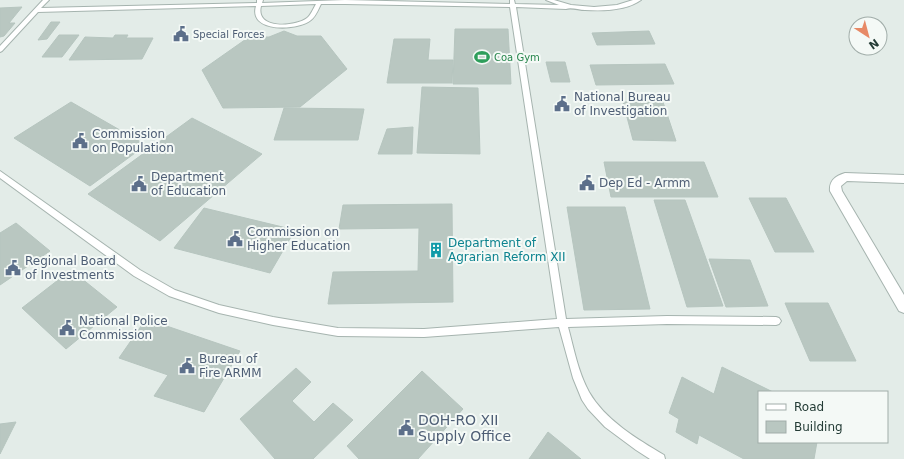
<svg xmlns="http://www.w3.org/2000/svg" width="904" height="459" viewBox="0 0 904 459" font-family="'DejaVu Sans',sans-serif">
<rect width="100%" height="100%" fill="#e3ece8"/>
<g fill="#b9c7c1" stroke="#b6c5bf">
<polygon points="22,7 9,23 15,23 4,36 0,37 0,8"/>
<polygon points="51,22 60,22 47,39 38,40"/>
<polygon points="455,29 508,29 511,84 453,84"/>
<polygon points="284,31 297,36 321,36 347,69 300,107 223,108 202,70 249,37 269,37"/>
<polygon points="649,31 655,44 597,45 592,33"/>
<polygon points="59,35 79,35 62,57 42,57"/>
<polygon points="115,35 128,35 126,38 153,38 142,59 69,60 85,37 113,38"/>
<polygon points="394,39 430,39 428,60 453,60 452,83 387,83"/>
<polygon points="546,62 565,62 570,82 551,82"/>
<polygon points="665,64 674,84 596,85 590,65"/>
<polygon points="422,87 478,88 480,154 417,153"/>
<polygon points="71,102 146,145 90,186 14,138"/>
<polygon points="623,102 663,102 676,141 633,140"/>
<polygon points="284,108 364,109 358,140 274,140"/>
<polygon points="192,118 262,154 160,241 88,194"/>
<polygon points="413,127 412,154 378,154 387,129"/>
<polygon points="604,162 704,162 718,197 611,197"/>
<polygon points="749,198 786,198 814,252 775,252"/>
<polygon points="654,200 685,200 723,306 687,307"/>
<polygon points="452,204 453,302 328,304 333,272 418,271 419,228 339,229 343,205"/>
<polygon points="567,207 625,207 650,309 584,310"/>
<polygon points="204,208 295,230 270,273 174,248"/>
<polygon points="16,223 50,251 0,285 0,233"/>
<polygon points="709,259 750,260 768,306 726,307"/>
<polygon points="71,270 117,307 66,349 22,308"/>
<polygon points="785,303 828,303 856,361 810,361"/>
<polygon points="146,319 240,351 204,412 154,396 168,375 119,358"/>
<polygon points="722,367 773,392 759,392 759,442 817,442 814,459 744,459 699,435 697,444 676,432 679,419 669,413 682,377 714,394"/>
<polygon points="296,368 311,382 292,401 314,422 333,403 353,420 313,459 275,459 240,419"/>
<polygon points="422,371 463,409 418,459 359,459 347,446"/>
<polygon points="16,422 0,454 0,424"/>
<polygon points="548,432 581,459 529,459"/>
</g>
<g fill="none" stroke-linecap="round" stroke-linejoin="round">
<defs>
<path id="service" d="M43,0H49L41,8L257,3V0H263L262,3L345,0L510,4V0H514L515,4L559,5L546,0H554L571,5L594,7L617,5L633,0H641C626,11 602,11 585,10C579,10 571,7 566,9L516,7L566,319L667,316L776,317L779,318L781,321L779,324L776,325L667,324L568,327C574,349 578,372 589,392C605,420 637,439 664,455L665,459H650L636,450L605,427L588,409L582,400L573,378L559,327L424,337L338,336L273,325L219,313L169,296L134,276L0,178V171L140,270L175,290L219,305L273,317L338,328L424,329L557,319L510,7L345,4H321C318,10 316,16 311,20C298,31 248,33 256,6L38,12L2,51L0,52V46ZM316,4C313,9 311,15 307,18C295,27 255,30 261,6Z"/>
<path id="minor" d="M845,173L904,175V183L847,181L841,186L842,191L904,295V313L899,311L830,191C829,181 835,176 845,173Z"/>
</defs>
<use href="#service" stroke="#a6b4af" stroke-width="2"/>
<use href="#minor" stroke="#a6b4af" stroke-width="2"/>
<use href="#service" fill="#fff" fill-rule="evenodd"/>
<use href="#minor" fill="#fff" fill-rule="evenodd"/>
</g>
<defs>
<symbol id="civic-bare" viewBox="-9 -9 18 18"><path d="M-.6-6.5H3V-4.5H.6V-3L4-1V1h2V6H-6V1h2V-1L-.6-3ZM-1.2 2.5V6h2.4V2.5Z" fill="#5c6f8a" stroke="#f4f9f6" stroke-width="2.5" paint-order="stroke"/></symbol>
<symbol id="stadium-bare" viewBox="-9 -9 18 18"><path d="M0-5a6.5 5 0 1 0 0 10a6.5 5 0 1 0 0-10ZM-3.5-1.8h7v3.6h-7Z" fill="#2e9e5b" stroke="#f4f9f6" stroke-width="2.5" paint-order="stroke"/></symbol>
<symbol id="building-bare" viewBox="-9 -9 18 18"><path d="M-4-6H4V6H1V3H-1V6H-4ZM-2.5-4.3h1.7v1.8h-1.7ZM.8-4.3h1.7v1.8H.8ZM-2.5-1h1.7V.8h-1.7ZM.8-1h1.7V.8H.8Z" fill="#0f9aa8" stroke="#f4f9f6" stroke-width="2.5" paint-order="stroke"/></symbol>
</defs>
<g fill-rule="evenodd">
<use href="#civic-bare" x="170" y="23" width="22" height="22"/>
<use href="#stadium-bare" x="471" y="46" width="22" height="22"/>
<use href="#civic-bare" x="551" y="93" width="22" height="22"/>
<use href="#civic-bare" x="69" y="130" width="22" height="22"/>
<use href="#civic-bare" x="576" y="172" width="22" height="22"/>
<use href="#civic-bare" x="128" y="173" width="22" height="22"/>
<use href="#civic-bare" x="224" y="228" width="22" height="22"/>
<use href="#building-bare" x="425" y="239" width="22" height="22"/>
<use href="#civic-bare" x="2" y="257" width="22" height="22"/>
<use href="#civic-bare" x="56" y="317" width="22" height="22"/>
<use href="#civic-bare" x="176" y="355" width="22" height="22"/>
<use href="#civic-bare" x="395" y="417" width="22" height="22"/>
</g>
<g text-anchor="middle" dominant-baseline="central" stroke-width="4" stroke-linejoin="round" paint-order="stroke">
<g font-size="10" fill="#4e5e75" stroke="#f4f9f6" text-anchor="start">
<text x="193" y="34">Special Forces</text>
</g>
<g font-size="10" fill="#27864d" stroke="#f4f9f6" text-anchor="start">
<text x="494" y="57">Coa Gym</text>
</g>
<g font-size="12" fill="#4e5e75" stroke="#f4f9f6" text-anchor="start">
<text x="574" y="97">National Bureau<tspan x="574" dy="14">of Investigation</tspan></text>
<text x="92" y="134">Commission<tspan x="92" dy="14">on Population</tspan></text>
<text x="151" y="177">Department<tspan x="151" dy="14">of Education</tspan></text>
<text x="599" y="183">Dep Ed - Armm</text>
<text x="247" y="232">Commission on<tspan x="247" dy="14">Higher Education</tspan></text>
<text x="25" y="261">Regional Board<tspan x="25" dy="14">of Investments</tspan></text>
<text x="79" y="321">National Police<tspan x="79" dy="14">Commission</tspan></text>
<text x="199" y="359">Bureau of<tspan x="199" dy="14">Fire ARMM</tspan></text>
</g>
<g font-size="12" fill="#0d838f" stroke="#f4f9f6" text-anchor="start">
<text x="448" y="243">Department of<tspan x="448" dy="14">Agrarian Reform XII</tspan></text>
</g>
<g font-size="14" fill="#4e5e75" stroke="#f4f9f6" text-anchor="start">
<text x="418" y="420">DOH-RO XII<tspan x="418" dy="16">Supply Office</tspan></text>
</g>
</g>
<rect x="758" y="391" width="130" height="52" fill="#f4f9f6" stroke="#a1ada9"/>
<rect x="766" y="404" width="20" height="6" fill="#ffffff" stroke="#a1ada9"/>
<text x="794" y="411" font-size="12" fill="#243c36">Road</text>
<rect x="766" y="421" width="20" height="12" fill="#b9c7c1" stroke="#a1ada9"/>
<text x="794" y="431" font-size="12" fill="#243c36">Building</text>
<g transform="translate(868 36) rotate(144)"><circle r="19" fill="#f4f9f6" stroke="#a1ada9"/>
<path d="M0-3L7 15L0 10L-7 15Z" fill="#e78966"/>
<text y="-6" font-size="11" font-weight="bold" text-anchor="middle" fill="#243c36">N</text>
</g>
</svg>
